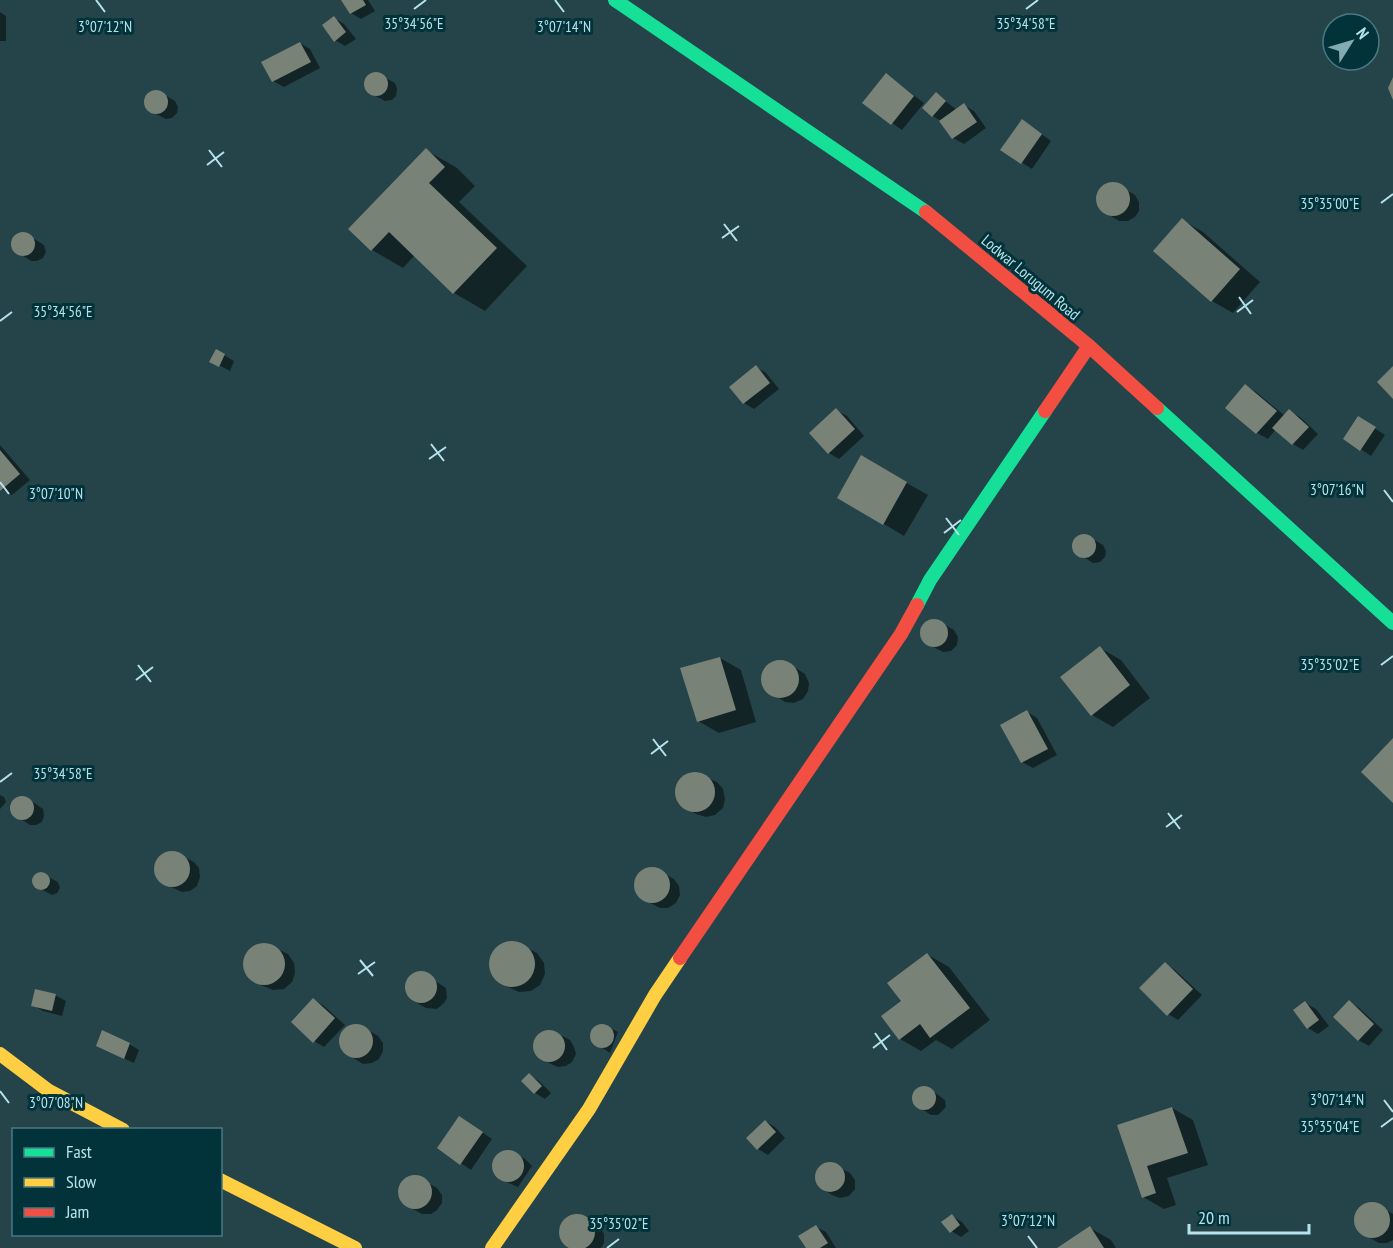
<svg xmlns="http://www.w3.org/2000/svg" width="1393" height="1248" viewBox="0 0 1393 1248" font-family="'PT Sans Narrow',sans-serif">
<rect width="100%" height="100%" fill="#254449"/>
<g fill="#0007">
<polygon points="343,0 368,0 375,11 361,19 351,13"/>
<polygon points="0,12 6,16 6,41 0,41"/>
<polygon points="334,18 344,24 356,39 345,46 335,40"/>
<polygon points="300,43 310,49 320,68 284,87 273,81"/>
<polygon points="378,74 395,83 397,89 396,96 392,100 385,101 368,92 366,85 367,79 371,75"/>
<polygon points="887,75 924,103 902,130 864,103"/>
<polygon points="158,91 175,101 178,107 177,113 172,118 166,119 148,110 145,103 146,97 151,92"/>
<polygon points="936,94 957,110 964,105 974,111 986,128 964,144 953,138 941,121 933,116"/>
<polygon points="1032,127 1051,141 1032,169 1002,150"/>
<polygon points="426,150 457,168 475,186 459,202 527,266 485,311 454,293 415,255 403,268 372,250 350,229"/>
<polygon points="1108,184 1116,184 1135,195 1139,202 1139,211 1135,217 1128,221 1119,221 1101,210 1097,203 1097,195 1101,188"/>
<polygon points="1182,220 1203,232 1260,282 1233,313 1212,301"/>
<polygon points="20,234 28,235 44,245 46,252 43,258 37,261 31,261 14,250 13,244 15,237"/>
<polygon points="224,355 234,361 230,371 211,361"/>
<polygon points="756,367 766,373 779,389 754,409 744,403"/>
<polygon points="1246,386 1256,392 1285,416 1289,411 1300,417 1318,434 1303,450 1293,444 1276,429 1268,439 1257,433 1227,408"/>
<polygon points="836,410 847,416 864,436 839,459 829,453"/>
<polygon points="1359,418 1385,435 1371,456 1345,439"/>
<polygon points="0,445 30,480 12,495 0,488"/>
<polygon points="862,458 928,495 904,536 839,497"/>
<polygon points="1086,535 1103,545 1106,551 1105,557 1100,562 1093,563 1077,553 1074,547 1075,540 1080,536"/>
<polygon points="928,620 936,620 954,630 958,637 957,645 951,651 943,652 924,642 921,634 922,626"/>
<polygon points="1100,648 1121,660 1150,698 1113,727 1092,715"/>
<polygon points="720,658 741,670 756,722 719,733 698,721"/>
<polygon points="777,661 786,662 805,674 809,683 808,691 803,699 794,703 785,702 767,690 763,682 764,673 769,666"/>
<polygon points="1027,712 1037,718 1057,755 1033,768 1022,762 1002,725"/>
<polygon points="696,773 717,782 723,789 725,799 723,808 715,815 706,817 696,814 685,808 679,800 677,791 679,782 686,775"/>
<polygon points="0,795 4,797 6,802 0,809"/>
<polygon points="20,798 27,798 43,809 44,816 42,822 36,825 30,825 13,814 12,807 14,801"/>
<polygon points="174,852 194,862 199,868 200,877 197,886 190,891 182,892 173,888 162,882 157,875 155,866 159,859 166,853"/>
<polygon points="646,869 655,869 674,879 679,886 680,895 676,903 668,908 660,908 641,898 636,891 635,882 639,874"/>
<polygon points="41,873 58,882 60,888 57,893 52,895 35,886 33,880 35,875"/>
<polygon points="516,942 537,953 544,963 545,974 540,985 531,991 519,992 508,987 497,981 491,971 490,960 495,950 504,943"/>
<polygon points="267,944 288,954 294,963 295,973 292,982 284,989 273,990 263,986 252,980 246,972 244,961 248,951 257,945"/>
<polygon points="928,955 949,967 990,1020 952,1049 936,1040 921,1051 900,1039 903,1001"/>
<polygon points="1165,964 1175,970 1202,995 1178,1020 1168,1014"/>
<polygon points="423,973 446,988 447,998 444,1003 437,1009 426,1008 415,1002 411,999 406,990 407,980 415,974"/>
<polygon points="55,995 66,1001 62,1016 43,1011 33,1005"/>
<polygon points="314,1000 324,1006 345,1025 324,1047 314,1041"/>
<polygon points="1349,1002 1359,1008 1383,1030 1369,1046 1358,1040"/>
<polygon points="1305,1003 1316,1009 1329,1026 1318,1034 1308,1028"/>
<polygon points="360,1025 378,1036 383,1043 383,1051 379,1059 372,1063 363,1064 345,1053 341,1046 340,1037 345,1030 351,1026"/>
<polygon points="600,1026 607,1026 618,1032 610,1053 593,1042 592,1035 595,1029"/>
<polygon points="551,1030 570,1040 574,1047 576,1054 572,1062 566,1066 558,1067 551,1064 540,1058 535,1051 533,1043 537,1036 543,1032"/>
<polygon points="129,1044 139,1050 134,1063 108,1051"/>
<polygon points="529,1075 539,1081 551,1093 545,1099 535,1093"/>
<polygon points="921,1087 929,1088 945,1100 946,1107 938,1115 931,1115 920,1108 913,1100 914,1094"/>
<polygon points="1172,1108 1193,1120 1208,1165 1167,1178 1176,1205 1164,1209 1143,1197 1119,1126"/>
<polygon points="765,1121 775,1127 785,1138 768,1155 758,1149"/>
<polygon points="470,1124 492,1139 471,1170 439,1148"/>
<polygon points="501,1152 515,1153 525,1159 532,1166 518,1187 502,1180 494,1173 493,1163"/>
<polygon points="831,1163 850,1173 855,1180 855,1189 849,1196 840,1198 832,1195 821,1188 816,1181 817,1172 822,1165"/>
<polygon points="410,1177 418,1177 437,1188 442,1195 442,1203 437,1210 431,1214 422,1214 404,1204 399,1197 399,1189 403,1181"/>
<polygon points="1367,1204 1376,1204 1393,1214 1393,1240 1387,1243 1379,1243 1360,1232 1356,1224 1356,1216 1360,1208"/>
<polygon points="572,1216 581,1216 600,1227 604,1234 604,1243 601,1248 572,1248 564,1244 560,1236 560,1228 565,1220"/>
<polygon points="952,1216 962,1222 969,1231 961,1237 951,1231"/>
<polygon points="816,1227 826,1232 836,1248 808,1248"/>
<polygon points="1090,1228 1111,1240 1116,1248 1060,1248"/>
</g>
<g fill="#798276">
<polygon points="341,0 363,0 366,5 350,14"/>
<polygon points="334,16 346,32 334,42 322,25"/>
<polygon points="300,42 311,62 272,82 261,62"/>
<circle cx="376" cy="84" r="12"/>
<polygon points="886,73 914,96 891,125 862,103"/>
<polygon points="1393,77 1393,100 1388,88"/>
<circle cx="156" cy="102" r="12"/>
<polygon points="936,92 946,101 932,117 922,108"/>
<polygon points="964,103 977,122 952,139 939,121"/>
<polygon points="1022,119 1042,134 1021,164 1000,150"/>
<polygon points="426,148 445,167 429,183 497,248 453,294 389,232 371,251 348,229"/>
<circle cx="1113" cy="199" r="17"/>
<polygon points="1182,218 1240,269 1211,302 1153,251"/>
<circle cx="23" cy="244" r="12"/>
<polygon points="216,349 225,354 219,367 209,362"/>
<polygon points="756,365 770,383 743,404 729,387"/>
<polygon points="1393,366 1393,399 1377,382"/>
<polygon points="1245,384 1277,411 1256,434 1225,408"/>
<polygon points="836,408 855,429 828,454 809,433"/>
<polygon points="1289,409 1309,427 1292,445 1272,428"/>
<polygon points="1358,416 1376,427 1360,451 1343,439"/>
<polygon points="0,450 20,474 0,491"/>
<polygon points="861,455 907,482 883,525 837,498"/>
<circle cx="1084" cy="546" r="12"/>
<circle cx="934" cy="633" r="14"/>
<polygon points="1100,646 1130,685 1091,716 1060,677"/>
<polygon points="720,657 736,710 697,722 680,668"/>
<circle cx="780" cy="679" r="19"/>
<polygon points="1027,710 1048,749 1021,763 1000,725"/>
<polygon points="1393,738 1393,803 1361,772"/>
<circle cx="695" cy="792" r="20"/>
<circle cx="22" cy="808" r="12"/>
<circle cx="172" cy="869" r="18"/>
<circle cx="652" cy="885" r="18"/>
<circle cx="41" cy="881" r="9"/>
<circle cx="512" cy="964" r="23"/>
<circle cx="264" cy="964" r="21"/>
<polygon points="927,953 970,1008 930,1038 920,1024 899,1040 881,1016 901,1001 887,983"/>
<polygon points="1165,962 1193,989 1167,1016 1139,988"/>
<circle cx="421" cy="987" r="16"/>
<polygon points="35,989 56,994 52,1011 31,1006"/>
<polygon points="313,998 335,1018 313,1043 291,1022"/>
<polygon points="1349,1000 1374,1024 1358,1041 1333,1017"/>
<polygon points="1305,1001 1319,1020 1307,1029 1293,1010"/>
<circle cx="356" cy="1041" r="17"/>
<circle cx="602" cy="1036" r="12"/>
<circle cx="549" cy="1046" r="16"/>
<polygon points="102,1030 130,1043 124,1059 96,1046"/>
<polygon points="529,1073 542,1086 534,1094 521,1081"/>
<circle cx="924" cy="1098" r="12"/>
<polygon points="1172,1107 1188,1153 1147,1166 1156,1193 1142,1198 1117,1125"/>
<polygon points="459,1116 483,1132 460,1165 437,1148"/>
<polygon points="765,1120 776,1132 757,1150 746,1138"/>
<circle cx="508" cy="1166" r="16"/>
<circle cx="830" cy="1177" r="15"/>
<circle cx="415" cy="1192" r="17"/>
<circle cx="1372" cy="1220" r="18"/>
<polygon points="952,1214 960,1225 950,1233 941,1222"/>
<circle cx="577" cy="1232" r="18"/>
<polygon points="816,1225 828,1243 820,1248 806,1248 798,1236"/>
<polygon points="1090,1226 1104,1248 1057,1248"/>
</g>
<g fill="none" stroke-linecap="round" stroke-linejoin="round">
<g stroke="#16e098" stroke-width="14">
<polyline points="615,0 926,212"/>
<polyline points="1157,408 1393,623"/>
<polyline points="917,605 930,580 1045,411"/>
</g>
<g stroke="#ffcf43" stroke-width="14">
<polyline points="0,1054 49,1091 123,1130"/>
<polyline points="220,1180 355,1248"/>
<polyline points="492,1248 589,1109 655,995 680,958"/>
</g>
<g stroke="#f24e42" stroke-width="14">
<polyline points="926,212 1089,346 1157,408"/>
<polyline points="1045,411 1089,346"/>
<polyline points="680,958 901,634 917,605"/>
</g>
</g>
<path fill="none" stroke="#b5e3ec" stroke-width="2" d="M96,0L105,12M555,0L564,12M414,9L426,0M1026,9L1038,0M209,150L222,167M207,165L224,152M1381,203L1393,194M724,224L737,241M722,238L739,226M1239,297L1251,314M1237,312L1253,300M0,321L12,312M431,444L444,461M429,459L446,447M0,482L9,494M1384,490L1393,502M946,518L959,535M944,533L961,520M138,665L151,682M1381,665L1393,656M136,680L153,667M653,739L666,756M651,754L668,741M0,782L12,773M1168,813L1180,829M1166,827L1182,815M360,960L373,976M358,974L375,962M875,1033L887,1050M873,1048L890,1035M0,1091L9,1103M1384,1100L1393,1112M1381,1127L1393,1118M1028,1236L1037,1248M607,1248L619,1239"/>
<g text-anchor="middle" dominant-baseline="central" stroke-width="6" stroke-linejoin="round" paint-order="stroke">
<g font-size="16" fill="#b5e3ec" stroke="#03333a">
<text transform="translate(1031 277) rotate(40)">Lodwar Lorugum Road</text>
</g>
</g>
<g font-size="15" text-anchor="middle" fill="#b5e3ec" stroke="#03333a" stroke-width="6" stroke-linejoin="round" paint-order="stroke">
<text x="414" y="29">35°34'56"E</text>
<text x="1026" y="29">35°34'58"E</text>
<text x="105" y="32">3°07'12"N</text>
<text x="564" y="32">3°07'14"N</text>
<text x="1330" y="209">35°35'00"E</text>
<text x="63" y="317">35°34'56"E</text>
<text x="1337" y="495">3°07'16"N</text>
<text x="56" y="499">3°07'10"N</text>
<text x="1330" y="670">35°35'02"E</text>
<text x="63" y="779">35°34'58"E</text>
<text x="1337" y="1105">3°07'14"N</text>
<text x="56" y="1108">3°07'08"N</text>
<text x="1330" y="1132">35°35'04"E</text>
<text x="1028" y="1226">3°07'12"N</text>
<text x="619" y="1229">35°35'02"E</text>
</g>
<rect x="12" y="1128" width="210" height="108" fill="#03333a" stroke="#4a7981" stroke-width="1.5"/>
<rect x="24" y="1148" width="30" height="9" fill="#16e098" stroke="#4a7981" stroke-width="1.5"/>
<text x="66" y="1158" font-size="18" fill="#b5e3ec">Fast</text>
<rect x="24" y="1178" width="30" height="9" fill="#ffcf43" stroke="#4a7981" stroke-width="1.5"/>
<text x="66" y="1188" font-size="18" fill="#b5e3ec">Slow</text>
<rect x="24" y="1208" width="30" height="9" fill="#f24e42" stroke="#4a7981" stroke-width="1.5"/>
<text x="66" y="1218" font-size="18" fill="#b5e3ec">Jam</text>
<g transform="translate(1351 42) rotate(53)"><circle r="28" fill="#03333a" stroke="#4a7981" stroke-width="1.5"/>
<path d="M0-4.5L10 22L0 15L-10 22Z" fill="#83abb3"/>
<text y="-9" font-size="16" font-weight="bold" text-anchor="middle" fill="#b5e3ec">N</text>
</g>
<path d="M1189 1224v9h120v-9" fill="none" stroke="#b5e3ec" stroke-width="3"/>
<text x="1198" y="1224" font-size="18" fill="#b5e3ec" stroke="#03333a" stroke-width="4.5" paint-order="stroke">20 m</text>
</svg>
